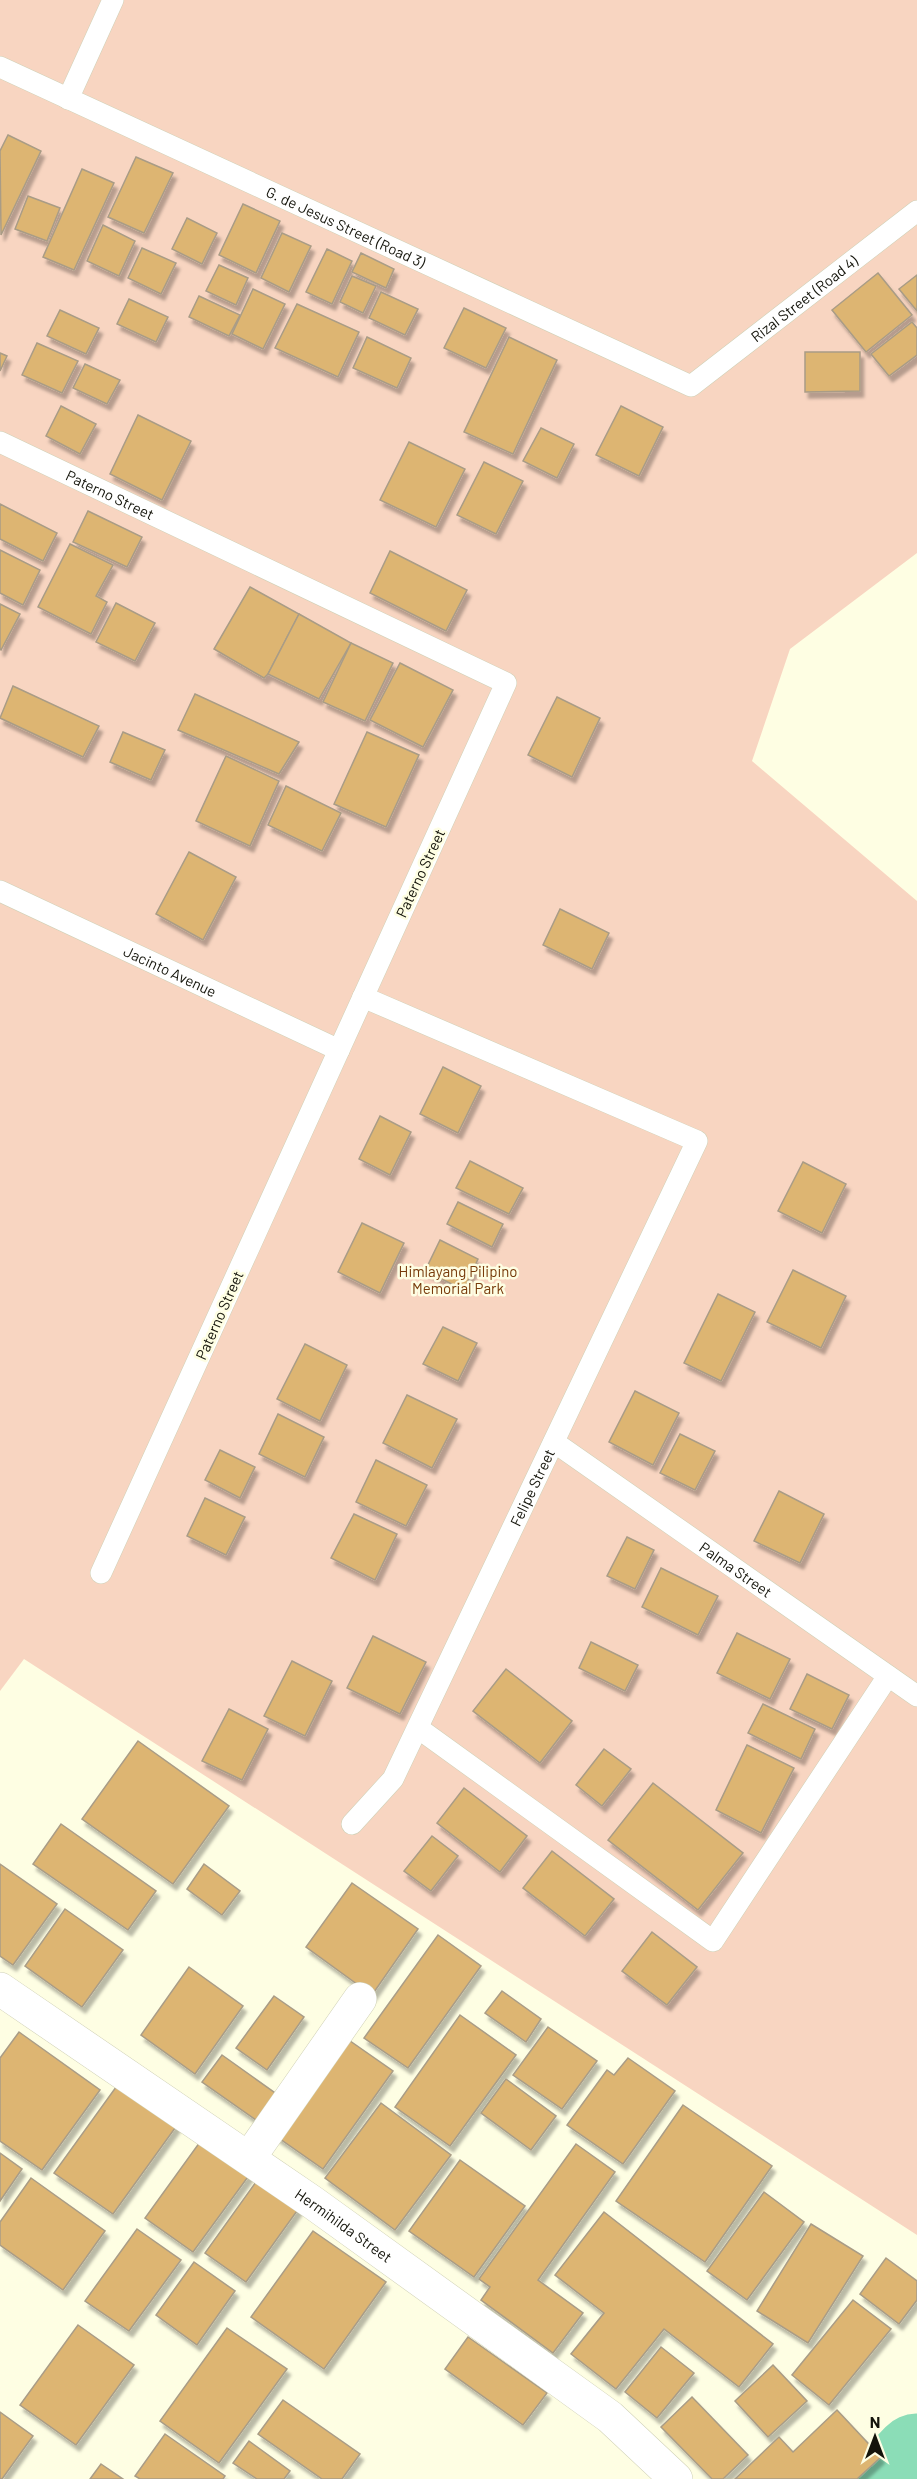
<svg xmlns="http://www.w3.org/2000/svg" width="917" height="2479" viewBox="0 0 917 2479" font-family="Barlow,sans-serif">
<defs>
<filter id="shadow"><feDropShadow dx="3.5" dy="6" stdDeviation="1.5" flood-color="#0004"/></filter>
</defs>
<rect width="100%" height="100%" fill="#fefee3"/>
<polygon fill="#f8d5c1" points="0,0 917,0 917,553 790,649 752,761 917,901 917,2235 24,1659 0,1691"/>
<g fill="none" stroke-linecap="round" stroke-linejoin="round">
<polyline stroke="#8bddb7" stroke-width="87" points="896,2479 917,2457"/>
</g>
<g fill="#ddb572" stroke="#a99c86" stroke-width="1.5" filter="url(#shadow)">
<polygon points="8,135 41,151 1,235 0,151"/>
<polygon points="136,157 173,173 144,233 108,217"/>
<polygon points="82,169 114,183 74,270 43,257"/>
<polygon points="28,196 60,208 47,241 15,229"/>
<polygon points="243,204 280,221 256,273 219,255"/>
<polygon points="187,218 217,233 202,264 172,249"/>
<polygon points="103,225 135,241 119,276 87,261"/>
<polygon points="282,233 311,246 289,292 261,278"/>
<polygon points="142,248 176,263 161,294 128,278"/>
<polygon points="327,249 352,261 332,304 306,292"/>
<polygon points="361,253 394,269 386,288 352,272"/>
<polygon points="219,265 248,278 236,305 206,291"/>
<polygon points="878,273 912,315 866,352 832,310"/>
<polygon points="917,275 917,311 899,289"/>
<polygon points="352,276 376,286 363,313 340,302"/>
<polygon points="253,289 285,304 263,349 232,334"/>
<polygon points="381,292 418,309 405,335 369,318"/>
<polygon points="199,296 240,315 229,336 189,317"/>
<polygon points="129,299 168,317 156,342 117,324"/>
<polygon points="297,304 359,332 338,377 275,348"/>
<polygon points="464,308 506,328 486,368 444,348"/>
<polygon points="60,310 99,328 86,354 47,336"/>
<polygon points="912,322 917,328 917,355 889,376 871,354"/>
<polygon points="367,337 411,358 397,388 353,368"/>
<polygon points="509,337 557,360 513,454 464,432"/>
<polygon points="37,343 78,361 62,393 22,375"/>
<polygon points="805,352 860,352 860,391 805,392"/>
<polygon points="0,353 7,356 0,371"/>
<polygon points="85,364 120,380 107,404 73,388"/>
<polygon points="61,406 96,424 80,454 46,436"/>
<polygon points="621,406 663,427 639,476 596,455"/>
<polygon points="138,415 191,441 162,500 110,474"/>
<polygon points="541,428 574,444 557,478 523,461"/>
<polygon points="409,442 465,469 436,527 380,500"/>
<polygon points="484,462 523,481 496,534 457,515"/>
<polygon points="0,504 57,533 43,561 0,539"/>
<polygon points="88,511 142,537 127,567 73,542"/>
<polygon points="70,544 113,565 96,596 107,602 91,634 38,607"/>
<polygon points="0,550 40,570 23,605 0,593"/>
<polygon points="390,551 467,590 446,631 370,593"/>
<polygon points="250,587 299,614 268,674 264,678 214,649"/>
<polygon points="116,603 155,623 135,661 96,642"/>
<polygon points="0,604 20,614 1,650 0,649"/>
<polygon points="299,614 351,643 319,699 268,674"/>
<polygon points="351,643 393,663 365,721 323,702"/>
<polygon points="400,663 453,690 423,747 370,720"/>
<polygon points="13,686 99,726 83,757 0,718"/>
<polygon points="195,694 299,742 279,774 178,730"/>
<polygon points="557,697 600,718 572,777 528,755"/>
<polygon points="123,732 165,750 151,780 110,762"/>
<polygon points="367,732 419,755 386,827 334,804"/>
<polygon points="226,756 279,781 250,846 196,821"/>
<polygon points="286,786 341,813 322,851 268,825"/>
<polygon points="189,852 236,877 203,940 156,914"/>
<polygon points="560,909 609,933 592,969 543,945"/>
<polygon points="443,1067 481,1086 458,1133 420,1114"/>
<polygon points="380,1116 411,1132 390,1175 359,1159"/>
<polygon points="470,1161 523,1188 509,1214 456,1188"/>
<polygon points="803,1162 846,1184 822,1233 778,1211"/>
<polygon points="458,1202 503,1224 492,1247 447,1224"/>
<polygon points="362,1223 404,1243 380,1293 338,1272"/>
<polygon points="440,1240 478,1259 464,1290 425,1271"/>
<polygon points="793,1270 846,1296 821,1348 767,1322"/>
<polygon points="718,1294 755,1312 721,1381 684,1363"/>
<polygon points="443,1327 477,1343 458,1381 423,1364"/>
<polygon points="305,1344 347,1365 320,1421 277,1399"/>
<polygon points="635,1391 679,1413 653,1465 609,1442"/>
<polygon points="407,1395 457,1419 432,1468 383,1443"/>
<polygon points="278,1414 324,1437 305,1477 259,1454"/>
<polygon points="680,1434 715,1451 695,1490 660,1473"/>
<polygon points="220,1450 255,1467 240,1498 205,1480"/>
<polygon points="376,1460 427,1485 406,1526 356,1502"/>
<polygon points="779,1491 824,1514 800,1563 754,1541"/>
<polygon points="205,1498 245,1517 226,1555 187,1536"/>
<polygon points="354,1514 397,1534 375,1580 331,1558"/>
<polygon points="627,1537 654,1550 635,1589 607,1576"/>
<polygon points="661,1568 718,1596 698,1635 642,1607"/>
<polygon points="737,1633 790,1659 770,1699 717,1673"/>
<polygon points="373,1636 426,1662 400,1714 347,1688"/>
<polygon points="591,1642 638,1665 625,1691 579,1668"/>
<polygon points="292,1661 332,1681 305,1736 264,1716"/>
<polygon points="506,1669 572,1721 540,1763 473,1711"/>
<polygon points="807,1674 849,1695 832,1729 790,1709"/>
<polygon points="763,1704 815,1729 801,1759 748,1733"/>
<polygon points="229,1709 268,1729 242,1780 202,1761"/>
<polygon points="138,1741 229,1806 173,1884 82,1819"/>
<polygon points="747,1745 794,1768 761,1833 716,1810"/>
<polygon points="604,1749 631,1769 602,1806 576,1785"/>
<polygon points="653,1783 743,1853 698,1910 608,1840"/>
<polygon points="464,1788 527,1836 500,1872 437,1823"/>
<polygon points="61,1824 156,1891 128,1930 33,1864"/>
<polygon points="432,1836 458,1856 431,1891 404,1871"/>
<polygon points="552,1851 614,1899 585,1936 523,1888"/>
<polygon points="0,1864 57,1904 13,1965 0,1956"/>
<polygon points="204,1864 240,1891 222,1915 187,1889"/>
<polygon points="352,1883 418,1929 372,1995 306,1947"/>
<polygon points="65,1909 123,1950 82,2007 25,1966"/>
<polygon points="652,1932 697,1967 667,2005 622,1971"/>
<polygon points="438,1935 481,1966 408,2068 364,2038"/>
<polygon points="189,1967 243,2006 195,2074 141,2035"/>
<polygon points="502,1991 541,2019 526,2042 485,2013"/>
<polygon points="274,1996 304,2017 267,2070 236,2048"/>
<polygon points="460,2015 516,2055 450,2146 395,2107"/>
<polygon points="548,2027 597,2061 562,2109 513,2075"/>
<polygon points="19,2032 100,2090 42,2170 0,2141 0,2058"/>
<polygon points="343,2036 393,2071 323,2169 273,2134"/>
<polygon points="222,2055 285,2100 266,2127 202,2082"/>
<polygon points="628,2058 675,2091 623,2164 567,2125 607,2070 614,2075"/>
<polygon points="124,2076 183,2117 113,2214 54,2173"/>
<polygon points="506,2079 556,2116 531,2150 481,2113"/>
<polygon points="381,2103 451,2155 395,2230 325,2178"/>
<polygon points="683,2105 772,2166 705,2262 616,2201"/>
<polygon points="205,2135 253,2170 193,2252 145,2218"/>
<polygon points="576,2144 615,2172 538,2280 583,2313 553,2353 481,2300 490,2287 479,2279"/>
<polygon points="0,2153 22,2169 0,2201"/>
<polygon points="460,2160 525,2206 474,2277 409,2231"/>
<polygon points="261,2175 302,2204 246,2282 205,2253"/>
<polygon points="31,2178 105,2231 63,2290 0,2245 0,2222"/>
<polygon points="764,2192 804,2222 747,2300 707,2271"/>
<polygon points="604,2212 773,2344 739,2387 664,2329 616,2389 571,2354 604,2313 555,2275"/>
<polygon points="811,2224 863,2256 808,2343 757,2311"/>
<polygon points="137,2229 181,2260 129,2331 85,2301"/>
<polygon points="313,2231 386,2282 324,2369 251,2317"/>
<polygon points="886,2258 917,2281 917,2300 899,2324 860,2294"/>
<polygon points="194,2262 235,2291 197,2345 156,2315"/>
<polygon points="853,2300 891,2329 829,2405 792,2375"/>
<polygon points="78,2325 134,2365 76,2445 20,2405"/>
<polygon points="227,2328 287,2369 219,2463 160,2421"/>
<polygon points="468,2337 547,2393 523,2425 445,2369"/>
<polygon points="661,2347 694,2373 657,2418 625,2392"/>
<polygon points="773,2365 807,2401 768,2437 735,2401"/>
<polygon points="692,2397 748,2455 723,2479 712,2479 661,2427"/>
<polygon points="283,2400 360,2454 342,2479 322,2479 258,2434"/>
<polygon points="837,2410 881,2457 857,2479 735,2479 779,2437 793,2452"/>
<polygon points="0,2412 33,2436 2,2479 0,2479"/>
<polygon points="165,2434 225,2476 223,2479 140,2479 135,2476"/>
<polygon points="249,2441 290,2471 284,2479 257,2479 233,2463"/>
<polygon points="101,2464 123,2479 90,2479"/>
</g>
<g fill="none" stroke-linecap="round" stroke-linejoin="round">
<defs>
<g id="service">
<path id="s1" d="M0,67L691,386L917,211"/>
<polyline points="68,99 113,0"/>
<path id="s2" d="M0,442L506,683L101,1573"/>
<path id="s3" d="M0,891L339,1050"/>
<path id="s4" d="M554,1442L917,1696"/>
<polyline points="418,1728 713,1941 888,1676"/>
<path id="s5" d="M352,1824L393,1779L697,1141L363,997"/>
</g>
<g id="minor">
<path id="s6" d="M0,1989L312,2202L610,2417L676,2479"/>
<polyline points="249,2158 360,1999"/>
</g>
</defs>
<use href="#service" stroke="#d0d1b7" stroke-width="22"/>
<use href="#minor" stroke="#d0d1b7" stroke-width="34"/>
<use href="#service" stroke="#fff" stroke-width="21"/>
<use href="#minor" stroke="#fff" stroke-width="33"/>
</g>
<g text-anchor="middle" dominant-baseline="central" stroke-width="5" stroke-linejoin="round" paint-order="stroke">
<g font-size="15" fill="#14140b" stroke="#fefee3">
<text stroke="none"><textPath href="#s1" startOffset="381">G. de Jesus Street (Road 3)</textPath></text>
<text stroke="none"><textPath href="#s1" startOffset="904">Rizal Street (Road 4)</textPath></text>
<text stroke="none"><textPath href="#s2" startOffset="122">Paterno Street</textPath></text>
<text transform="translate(420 873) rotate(-65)">Paterno Street</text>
<text stroke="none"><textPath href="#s3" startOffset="188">Jacinto Avenue</textPath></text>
<text transform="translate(219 1315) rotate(-66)">Paterno Street</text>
<text stroke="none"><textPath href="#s5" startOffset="384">Felipe Street</textPath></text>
<text stroke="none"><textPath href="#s4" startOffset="222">Palma Street</textPath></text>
<text stroke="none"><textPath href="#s6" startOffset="417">Hermihilda Street</textPath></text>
</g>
<g font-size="15" fill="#773a0a" stroke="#fefee3">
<text x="458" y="1271">Himlayang Pilipino<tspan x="458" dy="17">Memorial Park</tspan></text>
</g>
</g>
<g transform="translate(875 2437)" stroke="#fefee3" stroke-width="4.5" paint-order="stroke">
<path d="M0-4.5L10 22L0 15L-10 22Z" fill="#14140b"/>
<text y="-9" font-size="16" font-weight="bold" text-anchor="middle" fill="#14140b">N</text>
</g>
</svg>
